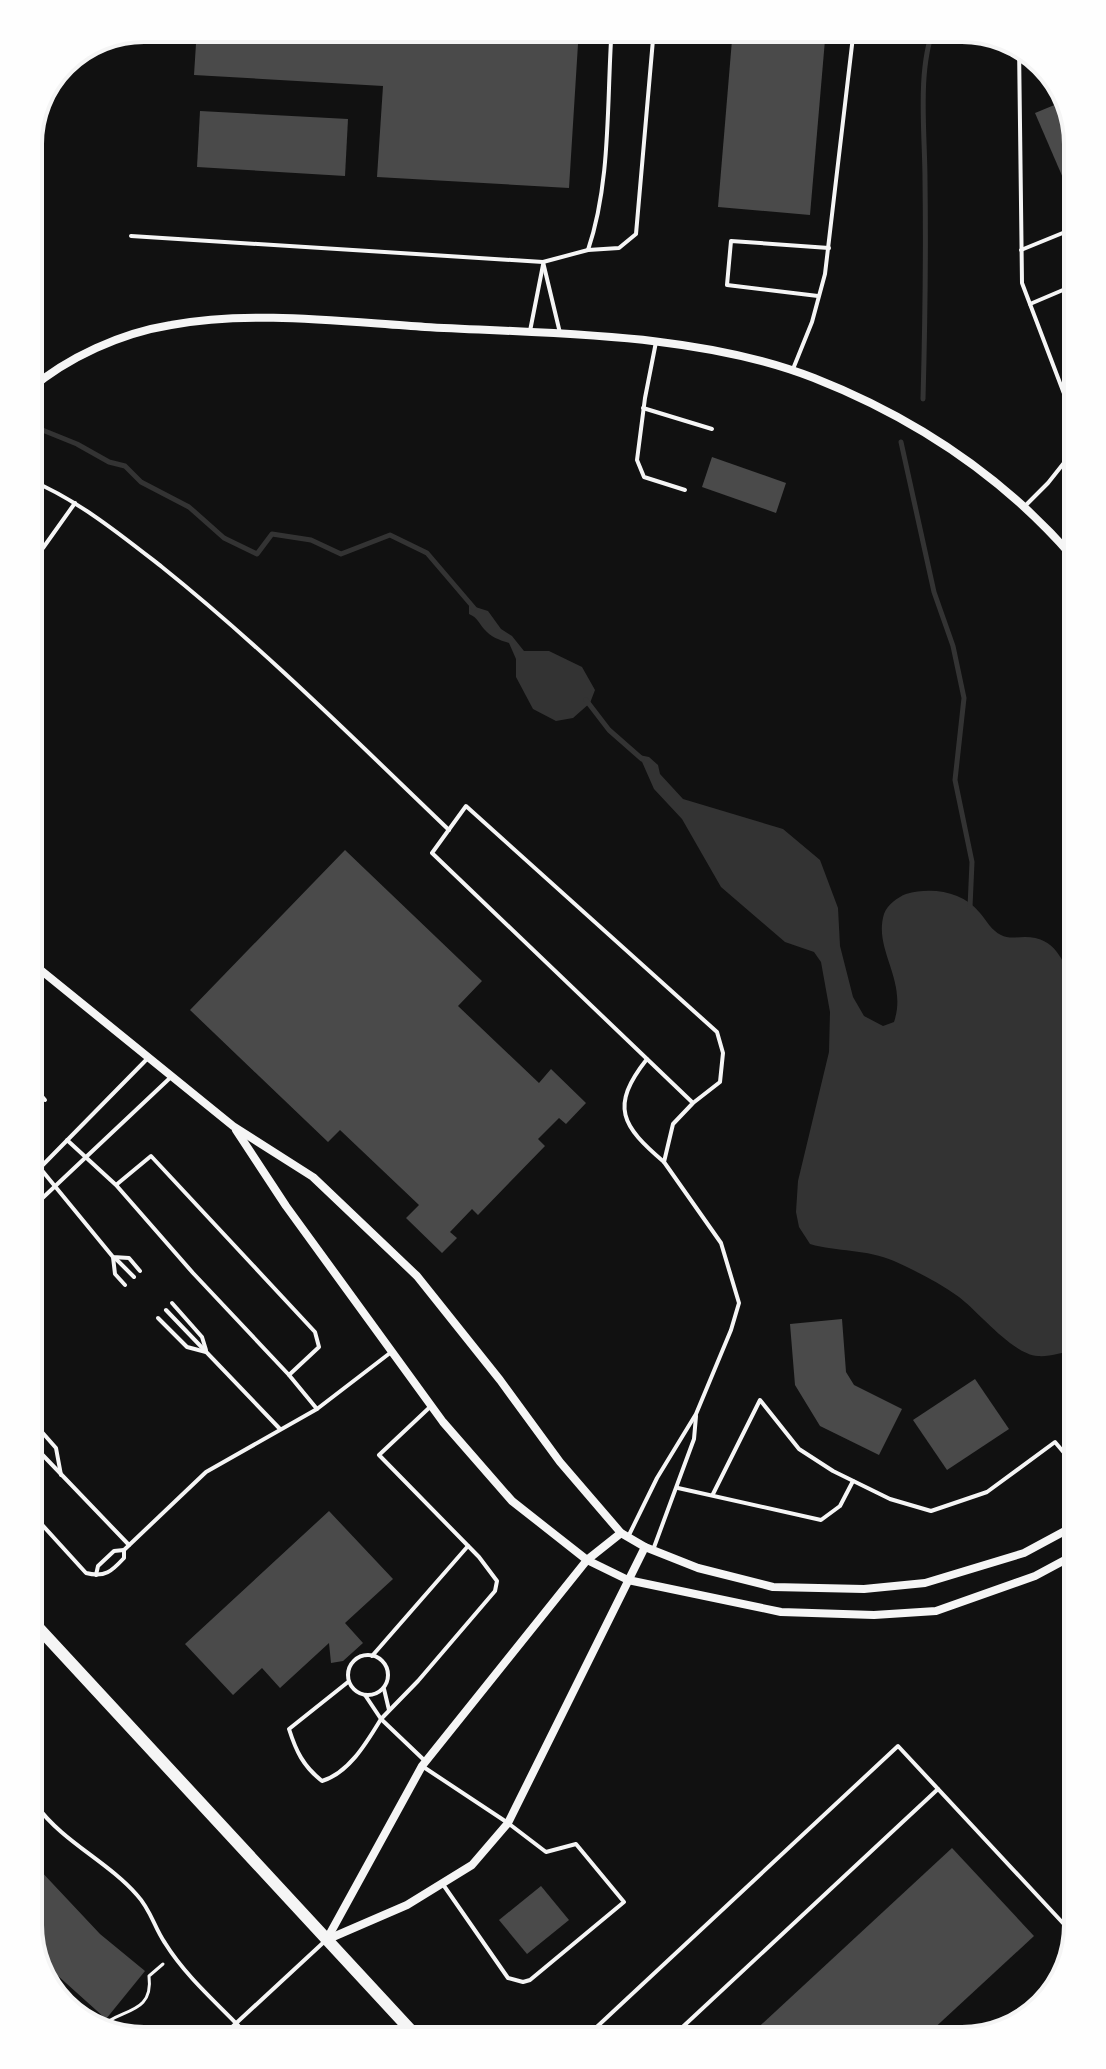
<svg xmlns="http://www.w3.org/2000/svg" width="1106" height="2069" font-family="'Open Sans',sans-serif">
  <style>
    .water { fill: #333 }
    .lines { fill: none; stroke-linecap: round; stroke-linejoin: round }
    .stream { stroke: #333; stroke-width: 5 }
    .building { fill: #4a4a4a }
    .path { stroke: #f5f5f5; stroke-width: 3 }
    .service { stroke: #f5f5f5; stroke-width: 4 }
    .minor { stroke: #f5f5f5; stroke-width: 8 }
    .primary { stroke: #f5f5f5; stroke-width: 12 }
    .rim { fill: none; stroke: #f5f5f5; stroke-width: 4 }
  </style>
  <rect width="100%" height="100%" fill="#111"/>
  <g class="water">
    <path d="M469 605 488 611 501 629 512 636 524 651H549L582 667 595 690 590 703 573 718 556 721 533 709 516 677V659L509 643C499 640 491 637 484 629 478 622 478 618 469 614Z"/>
    <path d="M639 755 649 757 658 765 660 774 683 799 783 829 820 860 838 908 840 946 853 997 864 1016 883 1026 894 1022C908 980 873 950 884 914 887 905 898 897 906 894 932 887 962 891 980 913 986 920 992 931 1001 935 1008 939 1017 937 1025 937 1055 937 1063 960 1073 984L1075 1350C1064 1352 1049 1357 1038 1356 1012 1354 980 1313 959 1297 940 1283 916 1271 894 1261 867 1249 837 1252 810 1244L799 1227 796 1212 798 1181 829 1052 830 1012 821 962 814 952 785 942 721 887 682 819 654 789Z"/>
  </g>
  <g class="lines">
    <g class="stream">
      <path d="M923 399C925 326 926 253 925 180 925 134 917 70 934 28"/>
      <polyline points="30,425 77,444 109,462 125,466 141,482 189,507 224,538 257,554 272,534 311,540 341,554 390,535 427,553 474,608"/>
      <polyline points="901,442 934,592 953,646 964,698 955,780 972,862 970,907"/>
      <polyline points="586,700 609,730 642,759"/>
    </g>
  </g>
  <g class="building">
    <polygon points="197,28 579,28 569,188 377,177 383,86 194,75"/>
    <polygon points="733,28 826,28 810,215 718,207"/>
    <polygon points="1069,99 1069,175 1063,178 1035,113"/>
    <polygon points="200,111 348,119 345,176 197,167"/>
    <polygon points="712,457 786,483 776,513 702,487"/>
    <polygon points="345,850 482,981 458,1006 539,1083 551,1069 586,1103 566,1124 559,1118 538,1139 545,1146 478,1215 472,1209 450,1232 457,1238 442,1253 406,1218 419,1205 340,1130 328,1142 190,1010"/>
    <polygon points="842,1319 846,1372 854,1385 902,1409 879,1455 820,1426 795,1385 790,1324"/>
    <polygon points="975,1379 1009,1429 947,1470 913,1420"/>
    <polygon points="329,1511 393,1579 345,1623 363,1643 343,1661 331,1663 329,1643 280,1688 262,1668 233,1695 185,1644"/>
    <polygon points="952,1848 1034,1936 929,2033 750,2035"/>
    <polygon points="37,1867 100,1934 145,1971 106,2019 37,1957"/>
    <polygon points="541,1886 569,1920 527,1954 499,1920"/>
  </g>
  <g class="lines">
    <g class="path">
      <path d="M100 2028C118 2008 154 2016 149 1976L163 1964"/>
      <polyline points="262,2032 293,2039"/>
    </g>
    <g class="service">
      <polyline points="933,28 989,35"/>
      <polyline points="1019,45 1022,283 1071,412"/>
      <polyline points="131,236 543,262 588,250 619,248 636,234 654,28"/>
      <path d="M588 250C610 185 607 110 611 41L609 28"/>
      <polyline points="1021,250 1070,230"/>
      <polyline points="543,262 560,333"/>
      <polyline points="818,296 727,285 731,241 829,248"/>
      <polyline points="1030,304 1070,287"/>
      <polyline points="530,331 543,265"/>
      <polyline points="656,342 645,398 637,460 644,477 685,490"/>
      <polyline points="793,369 812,322 825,274 854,28"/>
      <polyline points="643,408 712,429"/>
      <path d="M30 480C78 500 121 535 162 567 263 648 355 740 449 830"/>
      <polyline points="1025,506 1048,483 1071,454"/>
      <polyline points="30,560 43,548 75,503"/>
      <path d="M647 1059C609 1107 622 1126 664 1162"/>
      <polyline points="33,1086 45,1100"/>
      <polyline points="67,1140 116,1185 193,1273 289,1375 319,1347 315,1332 151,1156 116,1185"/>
      <polyline points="40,1168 113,1257 129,1258 140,1271"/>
      <polyline points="33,1175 148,1058"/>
      <polyline points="33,1207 171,1077"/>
      <polyline points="33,1222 38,1226 37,1249 34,1252"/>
      <polyline points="113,1257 115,1274 125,1285"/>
      <polyline points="115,1258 134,1277"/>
      <polyline points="172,1303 202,1337 206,1350"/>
      <polyline points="166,1310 280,1429"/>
      <polyline points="158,1318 187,1347 206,1352"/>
      <polyline points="289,1375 317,1409"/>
      <polyline points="41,1431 56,1448 61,1475"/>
      <polyline points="35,1447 129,1545"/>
      <polyline points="678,1488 821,1520 840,1506 853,1481"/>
      <polyline points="713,1494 760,1400 799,1449 833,1471 890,1499 931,1511 987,1492 1055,1442 1076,1467"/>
      <path d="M35 1517 86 1573C105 1578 112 1571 124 1558V1550L206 1472 317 1409 390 1353"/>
      <polyline points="628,1537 657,1478 696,1414 731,1330 739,1303 721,1243 664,1162 673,1124 693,1103 432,853 466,806 717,1032 723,1053 720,1082 693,1103"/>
      <polyline points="653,1550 694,1439 696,1416"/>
      <polyline points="96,1575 98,1566 114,1551 124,1550"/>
      <circle cx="368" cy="1675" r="20"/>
      <polyline points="372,1656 468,1546"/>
      <path d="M348 1682 289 1729C296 1751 303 1766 322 1781 349 1773 367 1742 381 1719L365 1695"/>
      <polyline points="384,1689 389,1710"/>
      <polyline points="424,1760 381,1719 418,1681 495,1591 497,1581 479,1557 379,1455 430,1407"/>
      <polyline points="422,1766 508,1823 546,1852 576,1844 624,1902 530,1980 523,1982 508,1978 442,1883"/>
      <path d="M36 1805C63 1842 107 1861 137 1895 151 1910 154 1927 165 1943 188 1980 223 2008 252 2040"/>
      <polyline points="674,2035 938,1789"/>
      <polyline points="587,2036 898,1746 1075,1936"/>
      <polyline points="539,2037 556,2028 587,2036"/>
      <polyline points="218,2040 325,1941"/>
    </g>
    <g class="minor">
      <path d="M29 390C68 357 121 333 171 325 252 310 344 322 425 327 550 334 697 332 814 378 913 417 1001 475 1071 555"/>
      <polyline points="32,963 233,1126 313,1177 417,1276 500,1380 560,1462 621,1533 645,1547 698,1568 773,1587 864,1589 925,1583 1024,1553 1076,1525"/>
      <polyline points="236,1130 286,1206 443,1422 512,1501 587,1560 628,1580 781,1612 874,1615 936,1611 1035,1576 1076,1554"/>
      <polyline points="327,1939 422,1766 587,1560 621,1533"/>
      <polyline points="326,1940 407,1905 472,1865 508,1823 645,1547"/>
    </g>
    <polyline class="primary" points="35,1624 418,2038"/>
  </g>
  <path d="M0 0H1106V2069H0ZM144 42H962A102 102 0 0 1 1064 144V1925A102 102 0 0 1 962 2027H144A102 102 0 0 1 42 1925V144A102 102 0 0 1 144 42Z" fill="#fefefe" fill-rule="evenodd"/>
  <path class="rim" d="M144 42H962A102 102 0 0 1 1064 144V1925A102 102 0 0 1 962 2027H144A102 102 0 0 1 42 1925V144A102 102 0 0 1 144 42Z"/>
</svg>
